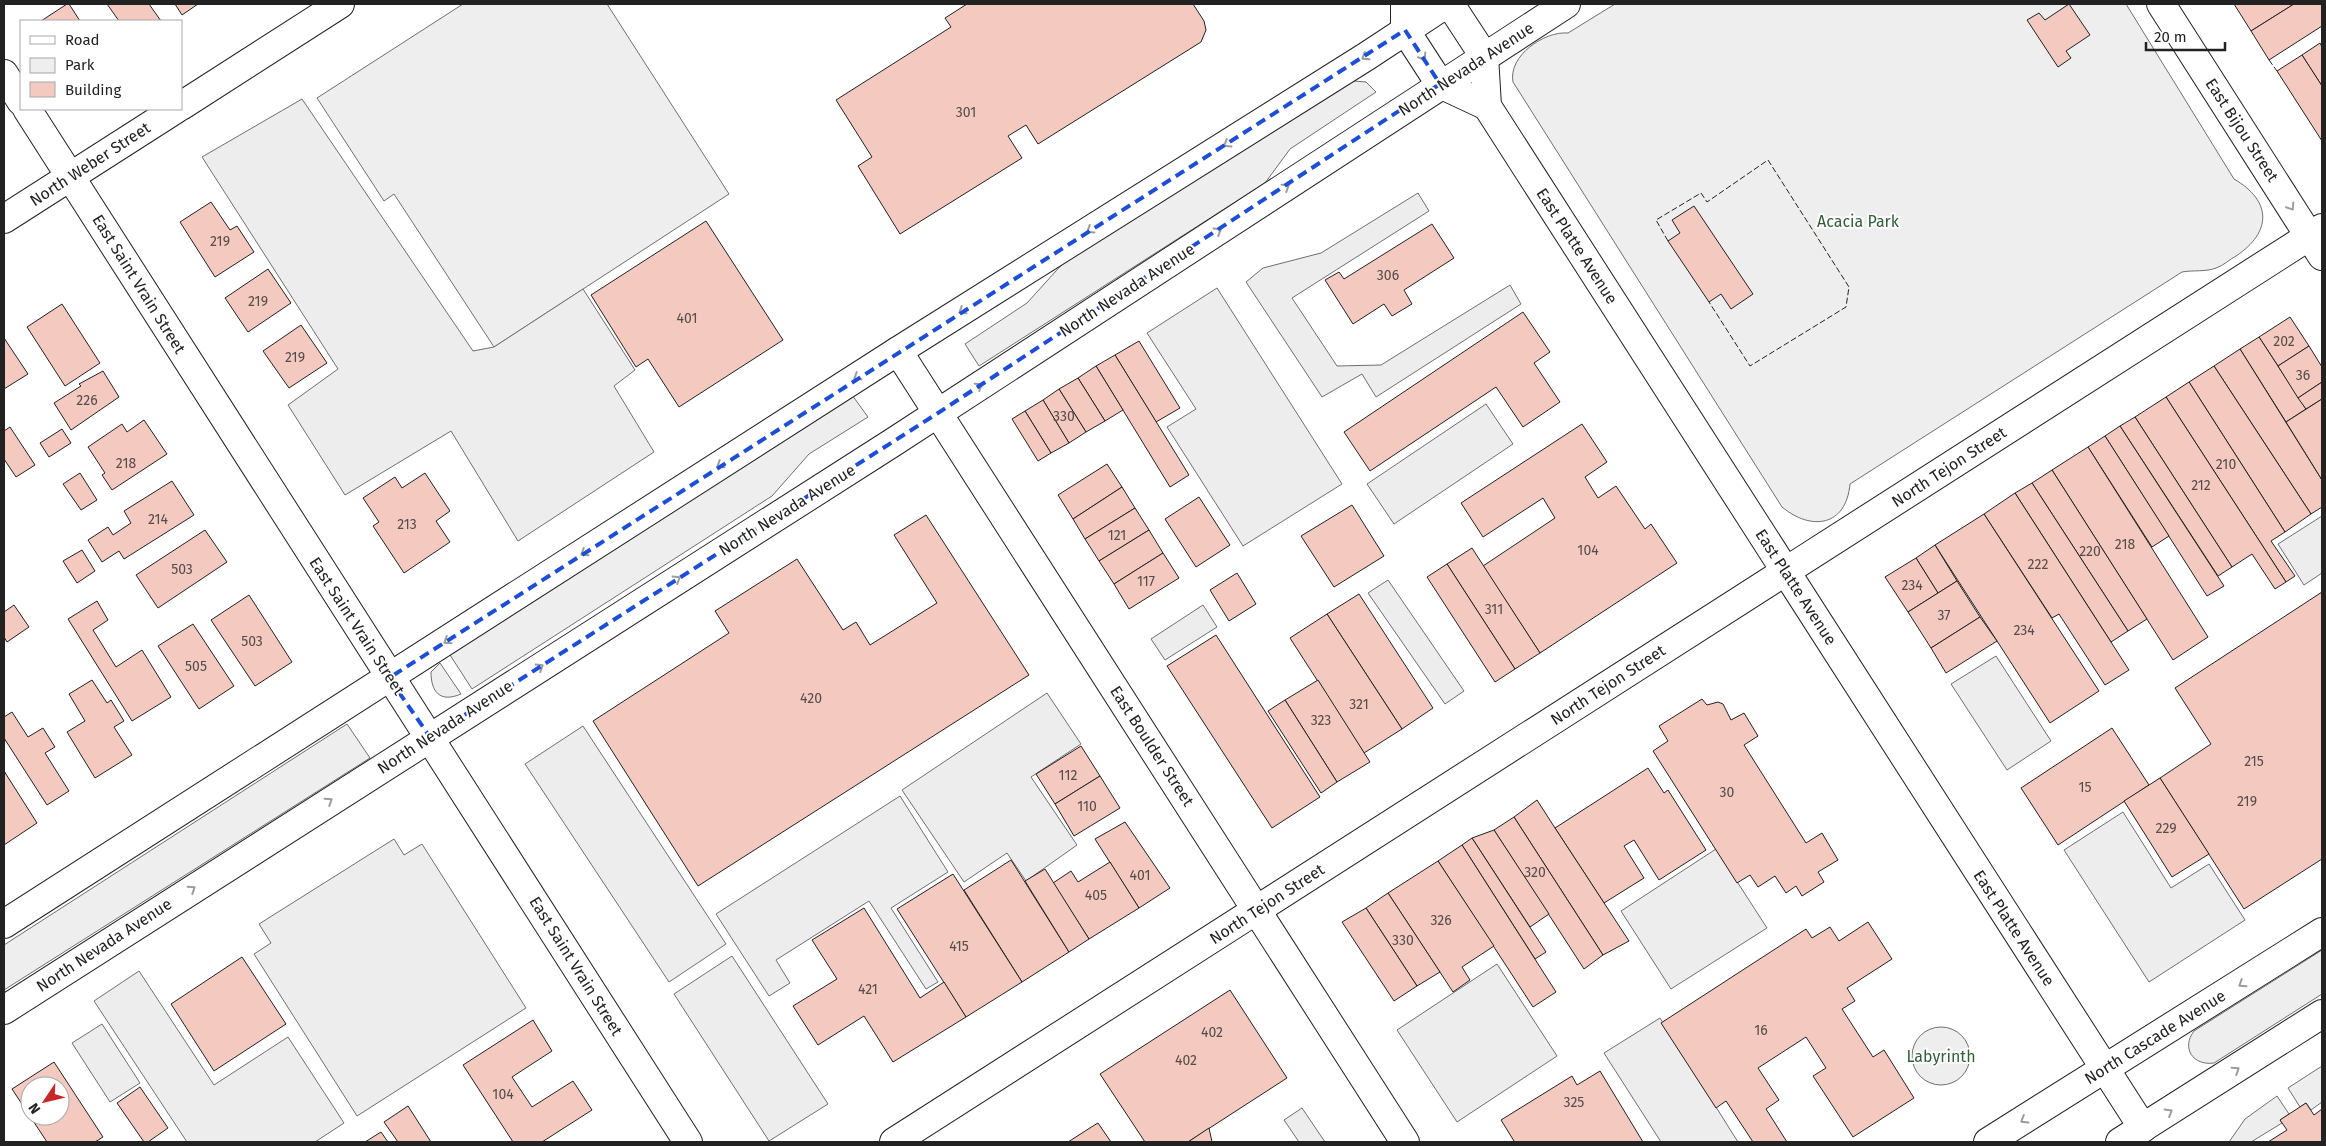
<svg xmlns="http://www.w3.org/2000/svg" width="2326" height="1146" font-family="'Fira Sans',sans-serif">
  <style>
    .green { fill: #eee; stroke: #6f6f6f }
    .parking { fill: #ededed; stroke: #6f6f6f }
    .building { fill: #f3c9c0; stroke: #222; fill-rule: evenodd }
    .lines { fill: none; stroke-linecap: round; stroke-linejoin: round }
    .minor-casing { stroke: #222; stroke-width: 30 }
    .major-casing { stroke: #222; stroke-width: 30 }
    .minor { stroke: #fff; stroke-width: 28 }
    .major { stroke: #fff; stroke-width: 28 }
    .fence { stroke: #222; stroke-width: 1; stroke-dasharray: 6 2.5; stroke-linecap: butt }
    .oneway { stroke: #9c9c9c }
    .marked { fill: none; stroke: #1d4ed8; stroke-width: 4; stroke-dasharray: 10 6; stroke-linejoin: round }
    .labels { text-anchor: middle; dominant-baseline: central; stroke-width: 4; stroke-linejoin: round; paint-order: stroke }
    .number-label { font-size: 14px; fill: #564c4a }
    .street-label { font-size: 16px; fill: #222; stroke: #fff }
    .park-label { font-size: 16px; fill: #2f5e38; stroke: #fff }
  </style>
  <rect width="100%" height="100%" fill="#fff"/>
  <g class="green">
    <polygon points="463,4 607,4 729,194 494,347 394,194 384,201 317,98"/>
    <path d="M1615 4H2126L2234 179C2272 201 2272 232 2236 256 2230 259 2223 266 2216 268 2207 272 2192 270 2182 272L1850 484C1846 527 1811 531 1782 507L1513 82C1508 56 1544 31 1568 33Z"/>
    <polygon points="1354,81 1366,82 1376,92 1290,149 1265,183 979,366 965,344 1027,303 1065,261"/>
    <polygon points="852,395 868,417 809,454 772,496 472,689 450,655"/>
    <path d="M440 663 461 694C440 703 431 692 431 672Z"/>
    <polygon points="347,724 370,758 4,990 4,945"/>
    <path d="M2322 950V994L2214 1063C2193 1066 2181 1048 2194 1031Z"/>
    <circle cx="1941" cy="1056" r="29"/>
    <polygon points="2322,1066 2322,1102 2311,1110 2306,1103 2300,1107 2288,1088"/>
    <polygon points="2277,1096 2289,1114 2280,1120 2282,1123 2251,1142 2229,1142 2245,1119"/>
  </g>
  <g class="parking">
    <polygon points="302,99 473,351 494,347 583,289 635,370 614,386 654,452 518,541 451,431 345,495 288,405 338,369 202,157"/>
    <polygon points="1418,193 1429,211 1292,298 1337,366 1381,365 1510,285 1521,304 1376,397 1362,374 1322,397 1246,282 1263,268 1321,253"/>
    <polygon points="1217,288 1342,484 1243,546 1167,427 1196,409 1147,333"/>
    <polygon points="1486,404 1513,444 1394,524 1367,484"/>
    <polygon points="2322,516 2322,573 2304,585 2278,544"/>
    <polygon points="1388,580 1464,691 1445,704 1368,593"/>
    <polygon points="1203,605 1217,627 1165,660 1151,639"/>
    <polygon points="1996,656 2051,741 2007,770 1951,684"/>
    <polygon points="1047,693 1081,744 1031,777 1077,845 1026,881 1007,853 964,882 902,790"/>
    <polygon points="583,726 726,944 669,982 525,764"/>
    <polygon points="900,796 948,872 891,908 938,982 926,989 869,901 776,960 790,983 769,996 716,914"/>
    <polygon points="2123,812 2171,888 2209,864 2245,920 2149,982 2064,850"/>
    <polygon points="394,839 404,855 422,844 526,1008 357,1116 254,954 271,943 259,924"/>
    <polygon points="1716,849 1767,928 1671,989 1621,911"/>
    <polygon points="732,956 828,1104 769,1141 674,994"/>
    <polygon points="1497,964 1557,1056 1457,1122 1397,1030"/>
    <polygon points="139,971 214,1085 288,1037 344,1123 315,1142 187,1142 94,1001"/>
    <polygon points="1660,1018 1738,1142 1661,1142 1604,1053"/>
    <polygon points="102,1024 140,1083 110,1102 72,1043"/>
    <polygon points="1302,1108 1325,1142 1299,1142 1284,1120"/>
  </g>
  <g class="building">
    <polygon points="67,4 69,4 80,21 41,21"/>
    <polygon points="107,4 149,4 161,21 119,21"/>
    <polygon points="175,4 198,4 182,15"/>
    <polygon points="967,4 1193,4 1204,21 1206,30 1201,42 1038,144 1026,125 1008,136 1022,158 900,234 858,166 872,157 836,100 951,27 945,18"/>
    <polygon points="2069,4 2090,35 2066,51 2071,58 2058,67 2027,20 2039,13 2045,20"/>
    <polygon points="2234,4 2294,4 2251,31"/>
    <polygon points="2294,4 2322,4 2322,26 2269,60 2251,31"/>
    <polygon points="2320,43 2322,47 2322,86 2302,55"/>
    <polygon points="2302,55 2322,86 2322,141 2277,71"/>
    <polygon points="211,202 230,230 237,226 254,252 215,277 180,222"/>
    <polygon points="1694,206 1753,294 1731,309 1721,294 1709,302 1668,241 1680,233 1672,220"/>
    <polygon points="706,221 783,340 679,407 648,359 636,367 591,295"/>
    <polygon points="1432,224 1454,258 1404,290 1412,304 1392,316 1384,304 1353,324 1325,280 1339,272 1344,279"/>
    <polygon points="268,269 291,303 248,332 225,298"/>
    <polygon points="62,304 100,363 65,386 27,327"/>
    <polygon points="1523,312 1550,352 1534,363 1560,402 1523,427 1496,387 1370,471 1344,432"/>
    <polygon points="2290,317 2309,346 2278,366 2259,337"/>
    <polygon points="301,325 327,363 289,388 263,351"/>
    <polygon points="2259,337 2306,409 2286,422 2240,349"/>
    <polygon points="4,338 28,374 4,389"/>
    <polygon points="1139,341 1180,408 1156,422 1115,355"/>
    <polygon points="2309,346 2322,367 2322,382 2298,398 2278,366"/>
    <polygon points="2240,349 2322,480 2322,507 2311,514 2214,366"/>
    <polygon points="1115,355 1189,475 1170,487 1096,366"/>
    <polygon points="1096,366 1123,410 1105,421 1078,378"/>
    <polygon points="2214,366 2311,514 2285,532 2189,382"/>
    <polygon points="103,371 119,397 71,430 54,403 81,386 79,384"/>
    <polygon points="1078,378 1105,421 1086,432 1059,389"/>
    <polygon points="2189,382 2285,532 2271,541 2295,576 2286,582 2166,397"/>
    <polygon points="2322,382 2322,399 2306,409 2298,398"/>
    <polygon points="1059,389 1086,432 1069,443 1043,400"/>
    <polygon points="2166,397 2286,582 2275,589 2252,554 2232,567 2135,417"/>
    <polygon points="2322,399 2322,480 2286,422"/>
    <polygon points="1043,400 1069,443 1051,453 1025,411"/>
    <polygon points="1025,411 1051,453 1038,461 1012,419"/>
    <polygon points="2135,417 2232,567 2218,576 2120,426"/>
    <polygon points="144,420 167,454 112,490 102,475 105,473 88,447 122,424 127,432"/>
    <polygon points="1582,424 1607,462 1585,477 1598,498 1616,486 1645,529 1651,524 1677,563 1540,653 1483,566 1555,518 1543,498 1483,537 1461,503"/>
    <polygon points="2120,426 2224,586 2207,596 2105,436"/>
    <polygon points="10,427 35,465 16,477 4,459 4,431"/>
    <polygon points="62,429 71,443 49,457 40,443"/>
    <polygon points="2105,436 2169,536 2152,547 2088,447"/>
    <polygon points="2088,447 2208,637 2173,660 2052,470"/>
    <polygon points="1107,464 1122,487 1073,519 1058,495"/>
    <polygon points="2052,470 2147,619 2128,631 2032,483"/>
    <polygon points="80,473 97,500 81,510 63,484"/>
    <polygon points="425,473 450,511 436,521 450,542 404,573 373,526 379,522 363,498 395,477 402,488"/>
    <polygon points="172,481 194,515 124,559 119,551 102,562 88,540 108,527 113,535 131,523 124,511"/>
    <polygon points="2032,483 2128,631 2111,642 2015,493"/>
    <polygon points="1122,487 1135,508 1085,539 1073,519"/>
    <polygon points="2015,493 2129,670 2105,685 2059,614 2052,618 1984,514"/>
    <polygon points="1199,497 1230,545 1196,567 1165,519"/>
    <polygon points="1352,505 1384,556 1334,587 1301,536"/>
    <polygon points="1135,508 1149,530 1099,561 1085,539"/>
    <polygon points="1984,514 2099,691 2050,723 1935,545"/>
    <polygon points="926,515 1029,675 698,886 593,721 729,633 715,611 797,559 843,630 856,622 870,645 937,603 894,535"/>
    <polygon points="205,530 227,562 158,608 136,575"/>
    <polygon points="1149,530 1163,553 1114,584 1099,561"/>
    <polygon points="1935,545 1957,581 1938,593 1916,558"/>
    <polygon points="1472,548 1540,653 1515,669 1447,564"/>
    <polygon points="82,550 95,571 77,583 63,561"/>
    <polygon points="1163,553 1179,578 1129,609 1114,584"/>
    <polygon points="1916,558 1938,593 1908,612 1885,577"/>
    <polygon points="1447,564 1515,669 1495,682 1427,577"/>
    <polygon points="1237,573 1256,604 1229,621 1210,590"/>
    <polygon points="1957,581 1980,617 1931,648 1908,612"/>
    <polygon points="2322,592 2322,859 2244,909 2160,778 2211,744 2175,688"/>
    <polygon points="1359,594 1433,708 1402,729 1327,614"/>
    <polygon points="249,595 292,662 255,686 211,620"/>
    <polygon points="97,601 108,620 93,630 116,667 142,650 171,697 132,721 68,619"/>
    <polygon points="14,605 29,627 7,642 4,637 4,612"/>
    <polygon points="1327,614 1402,729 1364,753 1290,638"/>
    <polygon points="1980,617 1997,641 1946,673 1931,648"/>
    <polygon points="193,624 234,686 199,709 158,646"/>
    <polygon points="1216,635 1320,797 1272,828 1167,666"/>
    <polygon points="92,680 107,703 111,700 124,721 114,727 132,755 95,778 67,732 85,721 69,694"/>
    <polygon points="1318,680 1370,762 1337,782 1285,700"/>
    <polygon points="1702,699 1707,705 1718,702 1723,704 1731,720 1744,713 1758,736 1744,745 1806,843 1822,833 1838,860 1818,872 1824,882 1802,896 1796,886 1786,893 1775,876 1758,887 1750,875 1737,883 1653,751 1668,741 1659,726"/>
    <polygon points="1285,700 1337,782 1321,793 1268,711"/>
    <polygon points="12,712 28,737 43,728 55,747 45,753 69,791 47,805 4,738 4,717"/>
    <polygon points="2112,728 2149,785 2058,845 2021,788"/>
    <polygon points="1081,746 1100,776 1055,804 1036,774"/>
    <polygon points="1648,768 1664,793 1668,790 1706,850 1659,880 1634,840 1624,846 1644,878 1604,903 1555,828"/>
    <polygon points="4,771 37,823 4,845"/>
    <polygon points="1100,776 1120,808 1074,836 1055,804"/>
    <polygon points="2160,778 2209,854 2172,877 2124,801"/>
    <polygon points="1537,800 1555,828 1629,941 1603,955 1514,817"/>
    <polygon points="1514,817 1603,955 1584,969 1494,830"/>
    <polygon points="1125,822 1170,888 1139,908 1095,839"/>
    <polygon points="1494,830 1549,914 1530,927 1472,838"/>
    <polygon points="1472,838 1546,952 1535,959 1462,845"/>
    <polygon points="1462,845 1556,992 1533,1007 1438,861"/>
    <polygon points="1011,860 1069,952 1022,982 964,890"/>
    <polygon points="1438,861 1494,946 1462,967 1470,980 1453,992 1388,893"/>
    <polygon points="1110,862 1139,908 1089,939 1053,883 1071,871 1078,882"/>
    <polygon points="1045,869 1089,939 1069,952 1025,881"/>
    <polygon points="953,874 1022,982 966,1017 897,909"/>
    <polygon points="1388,893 1440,972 1417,986 1366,908"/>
    <polygon points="864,908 920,998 944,982 966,1017 893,1062 864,1016 818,1045 793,1006 837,979 812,940"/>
    <polygon points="1366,908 1417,986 1394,1001 1342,922"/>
    <polygon points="1868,922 1892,959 1847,988 1855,1001 1842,1009 1873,1057 1884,1050 1914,1098 1853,1137 1813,1076 1826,1068 1806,1037 1758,1068 1779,1100 1766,1109 1787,1142 1753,1142 1726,1101 1716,1108 1661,1023 1806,929 1812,938 1830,927 1839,941"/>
    <polygon points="242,957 286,1024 214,1071 171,1004"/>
    <polygon points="1230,990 1287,1078 1188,1142 1145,1142 1100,1074"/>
    <polygon points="533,1020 552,1051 512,1077 532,1107 573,1081 592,1110 542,1142 513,1142 463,1065"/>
    <path d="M54 1062 103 1137 95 1142H47L12 1089ZM30 1086H60V1116H30Z"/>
    <polygon points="1600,1071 1643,1142 1511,1142 1514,1141 1501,1120 1572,1076 1577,1085"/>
    <polygon points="140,1087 168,1128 148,1142 144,1142 117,1103"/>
    <polygon points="2306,1103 2314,1115 2322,1109 2322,1142 2268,1142 2287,1130 2280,1120"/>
    <polygon points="408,1106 431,1142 398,1142 384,1122"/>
    <polygon points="1098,1123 1111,1142 1068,1142 1093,1126"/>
    <polygon points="1209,1128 1212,1142 1188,1142"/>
    <polygon points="381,1132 388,1142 365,1142"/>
  </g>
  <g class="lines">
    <defs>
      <g id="minor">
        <polyline points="4,74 21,101"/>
        <polyline points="181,106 340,4"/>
        <polyline points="27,109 688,1142"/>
        <polyline points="4,219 176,109"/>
        <polyline points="898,351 1405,1142"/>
        <polyline points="894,1142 2322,228"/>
      </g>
      <g id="major">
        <polyline points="1405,4 1405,30 1440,84 1487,106"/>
        <polyline points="1450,4 1484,56 1487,106 2143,1128"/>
        <polyline points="2161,4 2322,256"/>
        <polyline points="4,924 898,351 1367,56 1446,4"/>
        <polyline points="4,1010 892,443 1566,4"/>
        <polyline points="1988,1142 2322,932"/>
        <polyline points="2120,1142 2322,1014"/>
      </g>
    </defs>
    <use href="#minor" class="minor-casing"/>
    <use href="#major" class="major-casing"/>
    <use href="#minor" class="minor"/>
    <use href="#major" class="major"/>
    <g class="fence">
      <polyline points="2269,60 2277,71"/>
      <polyline points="1668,241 1656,220 1701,193 1707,202 1768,160 1849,287 1846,307 1750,366 1709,302"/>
    </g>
  </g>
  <defs><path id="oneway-chevron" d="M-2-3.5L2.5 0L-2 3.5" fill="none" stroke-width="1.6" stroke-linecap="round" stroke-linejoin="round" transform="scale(1.25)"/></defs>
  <g class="oneway">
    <use href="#oneway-chevron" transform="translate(1365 57) rotate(147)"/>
    <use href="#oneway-chevron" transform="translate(1423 57) rotate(57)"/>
    <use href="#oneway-chevron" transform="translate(1227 144) rotate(148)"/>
    <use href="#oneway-chevron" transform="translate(1286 187) rotate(-33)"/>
    <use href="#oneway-chevron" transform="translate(2291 207) rotate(57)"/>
    <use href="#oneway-chevron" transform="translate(1090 230) rotate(148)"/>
    <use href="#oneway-chevron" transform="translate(1218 231) rotate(-32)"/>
    <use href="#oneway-chevron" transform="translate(962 311) rotate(147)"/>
    <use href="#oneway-chevron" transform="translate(857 377) rotate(147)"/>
    <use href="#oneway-chevron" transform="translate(979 386) rotate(-33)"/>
    <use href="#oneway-chevron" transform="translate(720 465) rotate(147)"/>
    <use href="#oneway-chevron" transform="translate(584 553) rotate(147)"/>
    <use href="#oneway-chevron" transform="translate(677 579) rotate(-32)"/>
    <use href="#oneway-chevron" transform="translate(447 641) rotate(147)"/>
    <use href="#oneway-chevron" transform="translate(540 667) rotate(-32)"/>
    <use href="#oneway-chevron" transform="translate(329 801) rotate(-33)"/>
    <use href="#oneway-chevron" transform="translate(192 889) rotate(-33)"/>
    <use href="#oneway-chevron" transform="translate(2242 984) rotate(147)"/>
    <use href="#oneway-chevron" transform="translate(2236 1070) rotate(-33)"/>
    <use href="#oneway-chevron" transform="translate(2169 1112) rotate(-31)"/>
    <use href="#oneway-chevron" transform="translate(2024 1120) rotate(148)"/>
  </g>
  <path class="marked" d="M1405 30 1440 84 938 413 430 737 389 678Z"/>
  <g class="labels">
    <g class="number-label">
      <text x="966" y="112">301</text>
      <text x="220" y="241">219</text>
      <text x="1388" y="275">306</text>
      <text x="258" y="301">219</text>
      <text x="687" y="318">401</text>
      <text x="2284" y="341">202</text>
      <text x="295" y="357">219</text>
      <text x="2303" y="375">36</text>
      <text x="87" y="400">226</text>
      <text x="1064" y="416">330</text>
      <text x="126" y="463">218</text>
      <text x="2226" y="464">210</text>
      <text x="2201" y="485">212</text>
      <text x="158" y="519">214</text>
      <text x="407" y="524">213</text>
      <text x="1117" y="535">121</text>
      <text x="2125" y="544">218</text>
      <text x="1588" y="550">104</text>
      <text x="2090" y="551">220</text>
      <text x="2038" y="564">222</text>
      <text x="182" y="569">503</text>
      <text x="1146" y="581">117</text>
      <text x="1912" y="585">234</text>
      <text x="1494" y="609">311</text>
      <text x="1944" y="615">37</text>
      <text x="2024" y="630">234</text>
      <text x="252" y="641">503</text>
      <text x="196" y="666">505</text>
      <text x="811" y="698">420</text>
      <text x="1359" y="704">321</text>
      <text x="1321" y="720">323</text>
      <text x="2254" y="761">215</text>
      <text x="1068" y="775">112</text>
      <text x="2085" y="787">15</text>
      <text x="1727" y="792">30</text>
      <text x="2247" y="801">219</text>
      <text x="1087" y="806">110</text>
      <text x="2166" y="828">229</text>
      <text x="1535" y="872">320</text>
      <text x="1140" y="875">401</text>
      <text x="1096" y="895">405</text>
      <text x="1441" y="920">326</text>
      <text x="1403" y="940">330</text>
      <text x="959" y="946">415</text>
      <text x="868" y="989">421</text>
      <text x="1761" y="1030">16</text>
      <text x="1212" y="1032">402</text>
      <text x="1186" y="1060">402</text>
      <text x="503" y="1094">104</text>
      <text x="1574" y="1102">325</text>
    </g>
    <g class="street-label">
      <text transform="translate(1466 69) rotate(-33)">North Nevada Avenue</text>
      <text transform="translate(2242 130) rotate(57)">East Bijou Street</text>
      <text transform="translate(90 164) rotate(-33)">North Weber Street</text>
      <text transform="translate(1577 246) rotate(57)">East Platte Avenue</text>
      <text transform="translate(139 284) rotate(58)">East Saint Vrain Street</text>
      <text transform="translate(1127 290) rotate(-33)">North Nevada Avenue</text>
      <text transform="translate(1949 467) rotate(-33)">North Tejon Street</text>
      <text transform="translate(787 510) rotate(-32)">North Nevada Avenue</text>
      <text transform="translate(1796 587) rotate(57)">East Platte Avenue</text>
      <text transform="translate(357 626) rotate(57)">East Saint Vrain Street</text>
      <text transform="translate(1608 685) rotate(-33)">North Tejon Street</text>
      <text transform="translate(445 727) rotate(-33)">North Nevada Avenue</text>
      <text transform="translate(1152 746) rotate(57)">East Boulder Street</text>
      <text transform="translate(1267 904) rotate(-33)">North Tejon Street</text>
      <text transform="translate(2014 928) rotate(57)">East Platte Avenue</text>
      <text transform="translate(104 945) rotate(-33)">North Nevada Avenue</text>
      <text transform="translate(576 966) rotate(58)">East Saint Vrain Street</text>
      <text transform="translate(2155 1037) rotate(-32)">North Cascade Avenue</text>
    </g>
    <g class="park-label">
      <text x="1858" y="221">Acacia Park</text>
      <text x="1941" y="1056">Labyrinth</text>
    </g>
  </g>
  <rect width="2326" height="1146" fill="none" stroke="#222222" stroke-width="10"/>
  <rect x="20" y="20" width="162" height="90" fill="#ffffff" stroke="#a7a7a7"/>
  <rect x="30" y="36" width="25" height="8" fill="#ffffff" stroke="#a7a7a7"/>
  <text x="65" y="45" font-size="15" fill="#222222">Road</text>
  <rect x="30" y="58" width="25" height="15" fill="#eeeeee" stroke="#a7a7a7"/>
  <text x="65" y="70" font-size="15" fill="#222222">Park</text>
  <rect x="30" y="82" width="25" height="15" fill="#f3c9c0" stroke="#a7a7a7"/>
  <text x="65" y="95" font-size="15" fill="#222222">Building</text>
  <g transform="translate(45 1101) rotate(235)"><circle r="24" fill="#ffffff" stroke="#a7a7a7"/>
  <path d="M0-4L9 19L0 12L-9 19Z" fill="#c62828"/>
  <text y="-8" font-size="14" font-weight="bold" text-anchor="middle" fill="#222222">N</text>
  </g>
  <path d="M2146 42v8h79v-8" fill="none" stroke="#222222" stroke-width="2.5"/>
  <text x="2154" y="42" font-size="15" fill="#222222" stroke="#ffffff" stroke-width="4" paint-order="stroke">20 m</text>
</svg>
